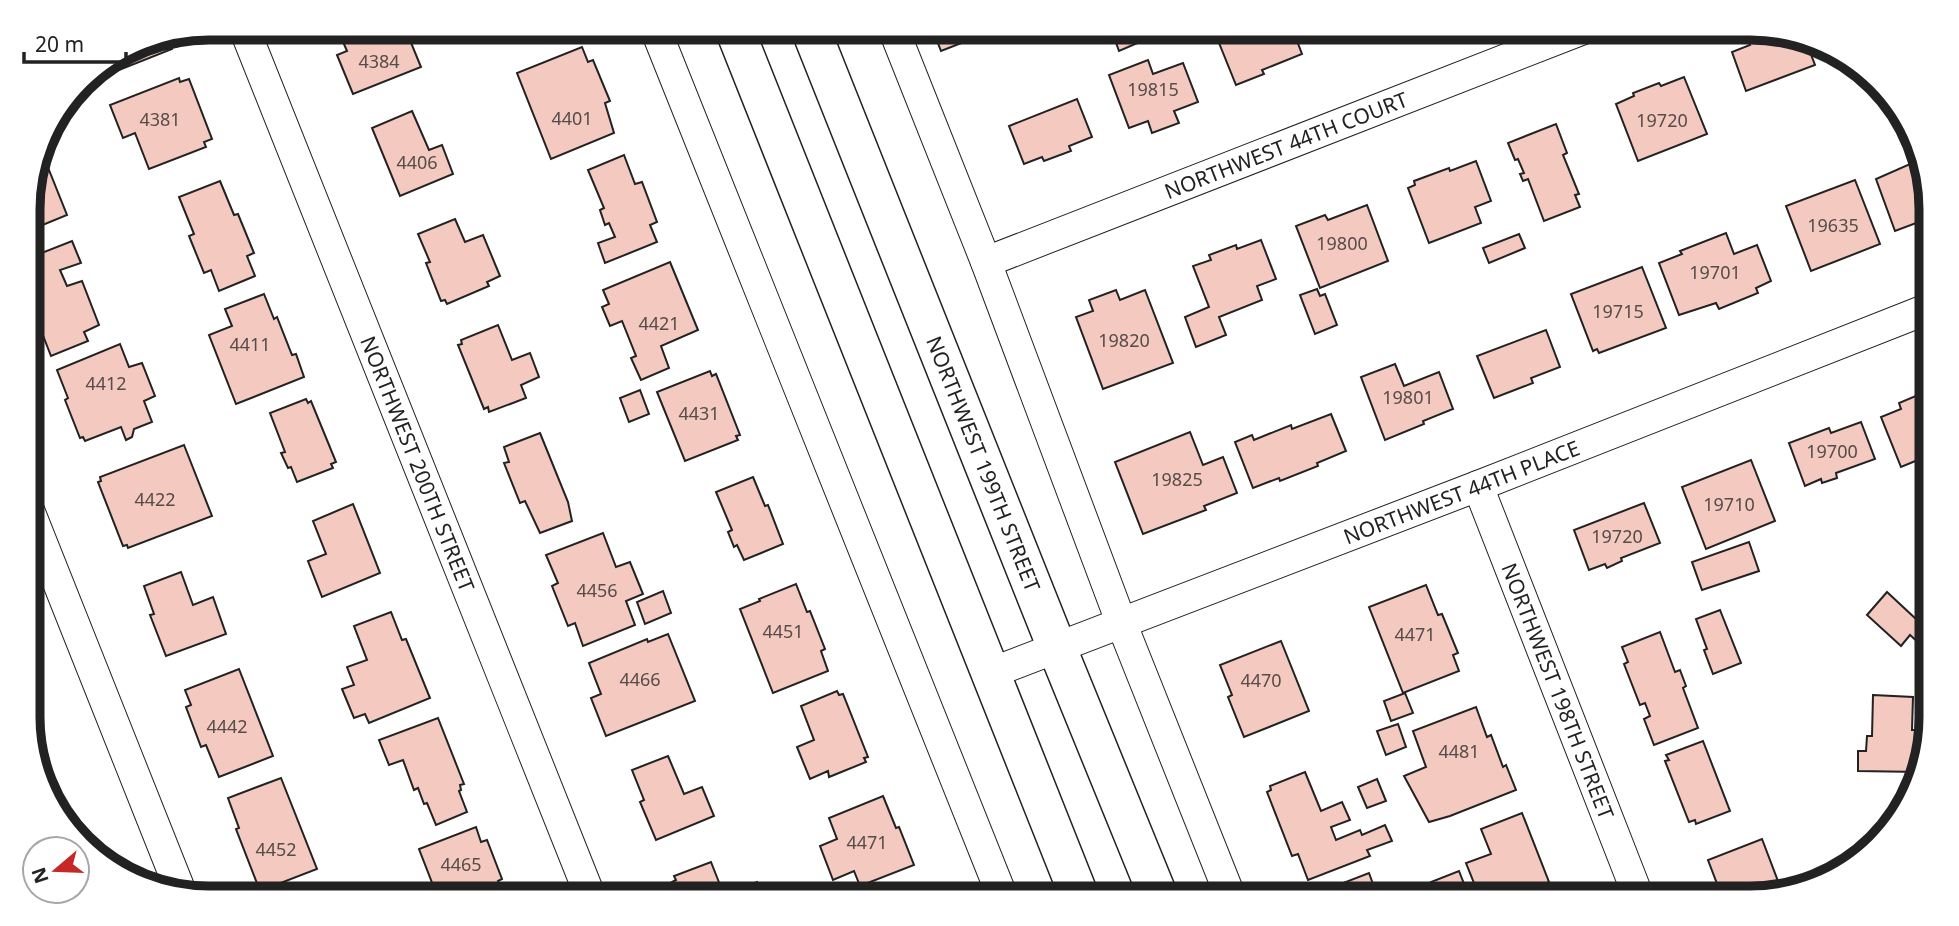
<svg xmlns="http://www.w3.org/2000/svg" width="1959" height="926" font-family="'Noto Sans',sans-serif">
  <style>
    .building { fill: #f3c9c0; stroke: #222; stroke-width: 2 }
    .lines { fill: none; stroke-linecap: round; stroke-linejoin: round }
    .street-casing { stroke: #222; stroke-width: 32 }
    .primary-casing { stroke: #222; stroke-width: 41 }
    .street { stroke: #fff; stroke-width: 30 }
    .primary { stroke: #fff; stroke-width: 38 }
    .labels { text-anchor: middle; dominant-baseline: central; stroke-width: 5; stroke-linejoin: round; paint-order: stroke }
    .number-label { font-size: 18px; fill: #564c4a }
    .street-label { font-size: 21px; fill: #222; stroke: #fff }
    .rim { fill: none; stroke: #222; stroke-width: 9 }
  </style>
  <rect width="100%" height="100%" fill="#fff"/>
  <g class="building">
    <polygon points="337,28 405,28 421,67 353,94 337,55 347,51"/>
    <polygon points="932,28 1000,28 941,51"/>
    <polygon points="1113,28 1134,28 1140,42 1119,51 1111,29"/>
    <polygon points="1213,28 1292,28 1302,54 1262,70 1264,74 1236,85"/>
    <polygon points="1339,28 1381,28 1352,39 1351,36 1343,39"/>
    <polygon points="1770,32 1805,39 1815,65 1746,91 1732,52 1750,45 1748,40"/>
    <polygon points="167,36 172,49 109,74 105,64 140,42"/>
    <polygon points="582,47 588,62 593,60 610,101 605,103 614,133 551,159 517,73"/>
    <polygon points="1148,60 1153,74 1183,63 1198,102 1174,111 1179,123 1152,133 1148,121 1129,128 1109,75"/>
    <polygon points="1684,77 1707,134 1638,161 1616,104 1634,96 1633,93 1659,83 1661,86"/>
    <polygon points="179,78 180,82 189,79 212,139 204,142 206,147 149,169 135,133 123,138 110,105"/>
    <polygon points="1077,99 1092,137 1069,146 1071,151 1044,161 1042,157 1024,164 1009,126"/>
    <polygon points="412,111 429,150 442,145 453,174 400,196 372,128"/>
    <polygon points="1556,124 1567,153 1563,155 1579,194 1575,195 1580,207 1544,221 1528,179 1523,181 1520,174 1524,173 1518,159 1515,160 1508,143"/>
    <polygon points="41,150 67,215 28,231 28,197"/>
    <polygon points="624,155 635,184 642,182 657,222 650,225 657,242 605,263 598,243 615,237 609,223 605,225 600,210 604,208 588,170"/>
    <polygon points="1919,160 1929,186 1930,225 1918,229 1916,223 1895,231 1876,179"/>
    <polygon points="1476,161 1491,201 1475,207 1481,223 1429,243 1408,188 1415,185 1414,181 1449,168 1450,171"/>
    <polygon points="1855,180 1880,244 1811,271 1786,206"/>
    <polygon points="220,181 234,215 238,214 254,253 247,256 255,276 219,291 211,270 204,273 189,236 194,234 179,197"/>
    <polygon points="1367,205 1388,261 1320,288 1296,226 1325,215 1328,220"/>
    <polygon points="455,219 465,242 483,235 500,276 487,282 489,286 447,304 445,300 441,301 426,263 430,262 418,234"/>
    <polygon points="1726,233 1734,254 1757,245 1771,281 1756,288 1758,293 1719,309 1716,303 1679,315 1659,263 1682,254 1680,251"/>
    <polygon points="1519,234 1525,248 1489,263 1483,248"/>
    <polygon points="1261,240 1276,279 1257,286 1262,300 1219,317 1226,335 1196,347 1185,317 1209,307 1193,266 1211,260 1209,255 1236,245 1237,249"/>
    <polygon points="72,241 81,263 60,270 67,286 82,281 99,325 84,332 88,341 51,356 42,333 39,334 29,307 29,258"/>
    <polygon points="670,262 698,330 661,346 669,368 641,380 631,358 636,356 622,321 610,326 602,307 609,304 603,290"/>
    <polygon points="1642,267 1666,328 1599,353 1597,349 1593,351 1571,294"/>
    <polygon points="1317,289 1320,296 1325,294 1337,325 1315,334 1300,295"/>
    <polygon points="1116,290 1120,300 1145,290 1173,363 1103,389 1076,317 1093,311 1089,300"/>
    <polygon points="264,294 274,319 277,317 292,355 296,354 304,377 236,404 209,335 232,326 225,309"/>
    <polygon points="498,325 512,360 530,353 539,377 521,385 526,398 489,412 488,407 484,409 458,345 462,344 461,340"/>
    <polygon points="1546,330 1560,367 1531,378 1533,383 1494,398 1477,356"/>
    <polygon points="120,344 129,367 142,363 155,396 144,401 152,422 134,429 132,437 126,440 121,427 85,441 83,437 80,438 65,400 68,398 57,370"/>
    <polygon points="1395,364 1404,386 1439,372 1453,409 1423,421 1424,424 1385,440 1361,377"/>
    <polygon points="710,371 712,376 716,374 740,435 736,436 738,440 685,461 657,392"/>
    <polygon points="640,390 649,414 629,422 620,398"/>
    <polygon points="1930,390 1930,455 1901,467 1881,417 1901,409 1899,403"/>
    <polygon points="306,399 308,403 311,401 336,462 331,464 333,468 297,482 291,467 288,468 281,453 285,452 270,413"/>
    <polygon points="1331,414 1346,451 1317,463 1318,466 1280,481 1279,478 1253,488 1235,442 1252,435 1254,440 1291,425 1292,429"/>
    <polygon points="1861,422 1875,459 1836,473 1837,478 1822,483 1821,479 1805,486 1789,443 1829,428 1831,433"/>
    <polygon points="1190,432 1203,465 1223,457 1237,493 1204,506 1206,510 1143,534 1115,462"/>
    <polygon points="540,433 568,502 572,521 540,533 525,501 520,503 504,463 509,462 504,447"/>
    <polygon points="184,445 212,516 128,548 127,545 123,546 98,482 101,481 100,477"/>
    <polygon points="1751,460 1775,521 1706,549 1682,487"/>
    <polygon points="753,477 765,506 768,505 783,544 744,560 737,545 734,547 728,532 732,530 716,492"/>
    <polygon points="1644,503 1660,543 1621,558 1622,561 1607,568 1605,564 1589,570 1574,530"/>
    <polygon points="353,504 380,573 322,597 308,561 326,554 313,521"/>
    <polygon points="603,533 616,567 630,562 643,594 626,601 635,625 583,646 575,623 568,626 552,586 558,583 546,555"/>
    <polygon points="1749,542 1759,571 1702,590 1692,562"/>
    <polygon points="181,572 193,605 213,597 226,634 166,656 150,615 154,614 144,586"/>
    <polygon points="796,584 807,612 810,611 825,649 821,651 828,671 773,693 740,609 760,601 759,599"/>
    <polygon points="1426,585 1438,615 1442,614 1458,653 1453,655 1459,671 1403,693 1369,607"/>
    <polygon points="663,591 671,613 645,624 637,602"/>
    <polygon points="1887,592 1916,619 1931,603 1931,654 1910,635 1901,646 1867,615"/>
    <polygon points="1720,610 1741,663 1713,674 1704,650 1707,649 1696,619"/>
    <polygon points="391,612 402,640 406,639 430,698 369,723 365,714 354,718 342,689 354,685 347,667 367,660 354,626"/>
    <polygon points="1660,632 1675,672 1680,670 1686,686 1683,688 1698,728 1654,745 1644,719 1650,716 1645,703 1640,705 1624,664 1628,662 1622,647"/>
    <polygon points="668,634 695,701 606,736 591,698 601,694 589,663 647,639 648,642"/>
    <polygon points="1281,641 1309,711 1244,737 1228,697 1232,695 1220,665"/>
    <polygon points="239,669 273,756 219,777 206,745 201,747 186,707 191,705 185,690"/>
    <polygon points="837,691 839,695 843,694 868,757 864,758 866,762 829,777 828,771 810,779 797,747 814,740 801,706"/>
    <polygon points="1405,693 1413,713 1391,721 1384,701"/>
    <polygon points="1873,695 1913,697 1912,730 1925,730 1924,751 1920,772 1858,771 1858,751 1866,751 1867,736 1872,736"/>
    <polygon points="1476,707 1487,737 1491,735 1503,767 1506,765 1516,790 1450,816 1429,822 1404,776 1426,767 1413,731"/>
    <polygon points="438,718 464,784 460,785 461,790 459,791 467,812 436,825 427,803 424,804 418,788 414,790 403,760 389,765 379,740"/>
    <polygon points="1398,724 1406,747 1386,755 1377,731"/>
    <polygon points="1703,741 1730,811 1696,824 1695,820 1689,822 1665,761 1669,760 1666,755"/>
    <polygon points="36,747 47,776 51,774 66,813 62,814 64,817 62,818 33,748"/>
    <polygon points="668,756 684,794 702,787 714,816 656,840 640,802 644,800 632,770"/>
    <polygon points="1305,772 1321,811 1342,802 1350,820 1331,827 1336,840 1360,830 1362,835 1385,825 1392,841 1367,850 1370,856 1308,880 1298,854 1292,856 1267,792 1271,790 1270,786"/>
    <polygon points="281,778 317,869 260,891 236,829 239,828 228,798"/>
    <polygon points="1377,779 1386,801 1367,808 1358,787"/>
    <polygon points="883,796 896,828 899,827 914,865 860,886 854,871 833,880 820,846 837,839 829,818"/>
    <polygon points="1522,813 1549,882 1510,898 1480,898 1466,863 1491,854 1481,829"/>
    <polygon points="476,827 481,842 487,840 502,879 498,881 504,897 438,898 419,849"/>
    <polygon points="1762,839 1781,889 1785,888 1785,889 1761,898 1714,898 1712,892 1719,889 1708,860"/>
    <polygon points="711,862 724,895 757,882 764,898 678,898 672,882 676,880 674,876"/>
    <polygon points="1459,871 1468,894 1457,898 1438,898 1431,882"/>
    <polygon points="1369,873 1378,898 1313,898 1312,895"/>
    <polygon points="326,883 332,898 289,898"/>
  </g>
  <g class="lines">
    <defs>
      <g id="street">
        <path id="s1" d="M244 28 591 898"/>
        <polyline points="655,28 1003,898"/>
        <polyline points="893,28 986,262 1121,622 1231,898"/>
        <path id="s2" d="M986 262 1586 28"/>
        <path id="s3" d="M1478 486 1639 898"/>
        <polyline points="29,510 181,892"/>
        <path id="s4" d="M991 673 1478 486 1930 308"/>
      </g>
      <g id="primary">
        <polyline points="734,28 1080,898"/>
        <path id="s5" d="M810 28 1057 648 1159 898"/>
      </g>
    </defs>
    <use href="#street" class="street-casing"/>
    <use href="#primary" class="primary-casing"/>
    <use href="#street" class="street"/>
    <use href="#primary" class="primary"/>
  </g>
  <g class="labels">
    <g class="number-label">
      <text x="379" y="61">4384</text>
      <text x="1153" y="89">19815</text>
      <text x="572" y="118">4401</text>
      <text x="160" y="119">4381</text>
      <text x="1662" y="120">19720</text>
      <text x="417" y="162">4406</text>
      <text x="1833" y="225">19635</text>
      <text x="1342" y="243">19800</text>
      <text x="1715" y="272">19701</text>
      <text x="1618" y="311">19715</text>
      <text x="659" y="323">4421</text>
      <text x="1124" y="340">19820</text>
      <text x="250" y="344">4411</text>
      <text x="106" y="383">4412</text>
      <text x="1408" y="397">19801</text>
      <text x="699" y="413">4431</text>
      <text x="1832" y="451">19700</text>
      <text x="1177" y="479">19825</text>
      <text x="155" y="499">4422</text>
      <text x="1729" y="504">19710</text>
      <text x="1617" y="536">19720</text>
      <text x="597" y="590">4456</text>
      <text x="783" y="631">4451</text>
      <text x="1415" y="634">4471</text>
      <text x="640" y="679">4466</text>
      <text x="1261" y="680">4470</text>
      <text x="227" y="726">4442</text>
      <text x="1459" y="751">4481</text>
      <text x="867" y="842">4471</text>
      <text x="276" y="849">4452</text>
      <text x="461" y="864">4465</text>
    </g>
    <g class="street-label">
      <text stroke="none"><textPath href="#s2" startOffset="322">NORTHWEST 44TH COURT</textPath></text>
      <text stroke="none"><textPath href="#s1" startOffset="469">NORTHWEST 200TH STREET</textPath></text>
      <text stroke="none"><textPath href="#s5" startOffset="469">NORTHWEST 199TH STREET</textPath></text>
      <text stroke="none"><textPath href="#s4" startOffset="504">NORTHWEST 44TH PLACE</textPath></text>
      <text stroke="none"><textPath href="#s3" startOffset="220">NORTHWEST 198TH STREET</textPath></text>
    </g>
  </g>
  <path d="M0 0H1959V926H0ZM209 40H1750A169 169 0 0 1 1919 209V717A169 169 0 0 1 1750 886H209A169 169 0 0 1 40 717V209A169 169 0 0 1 209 40Z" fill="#fff" fill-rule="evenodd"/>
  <path class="rim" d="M209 40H1750A169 169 0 0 1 1919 209V717A169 169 0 0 1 1750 886H209A169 169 0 0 1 40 717V209A169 169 0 0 1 209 40Z"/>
  <g transform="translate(56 870) rotate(251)"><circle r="33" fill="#ffffff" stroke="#a7a7a7" stroke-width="2"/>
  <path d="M0-5L12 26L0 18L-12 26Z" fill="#c62828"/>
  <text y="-10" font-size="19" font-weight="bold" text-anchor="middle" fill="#222222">N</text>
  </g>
  <path d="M24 52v10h102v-10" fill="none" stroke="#222222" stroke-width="3.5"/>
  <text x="35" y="52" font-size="21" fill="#222222" stroke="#ffffff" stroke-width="5" paint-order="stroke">20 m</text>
</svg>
